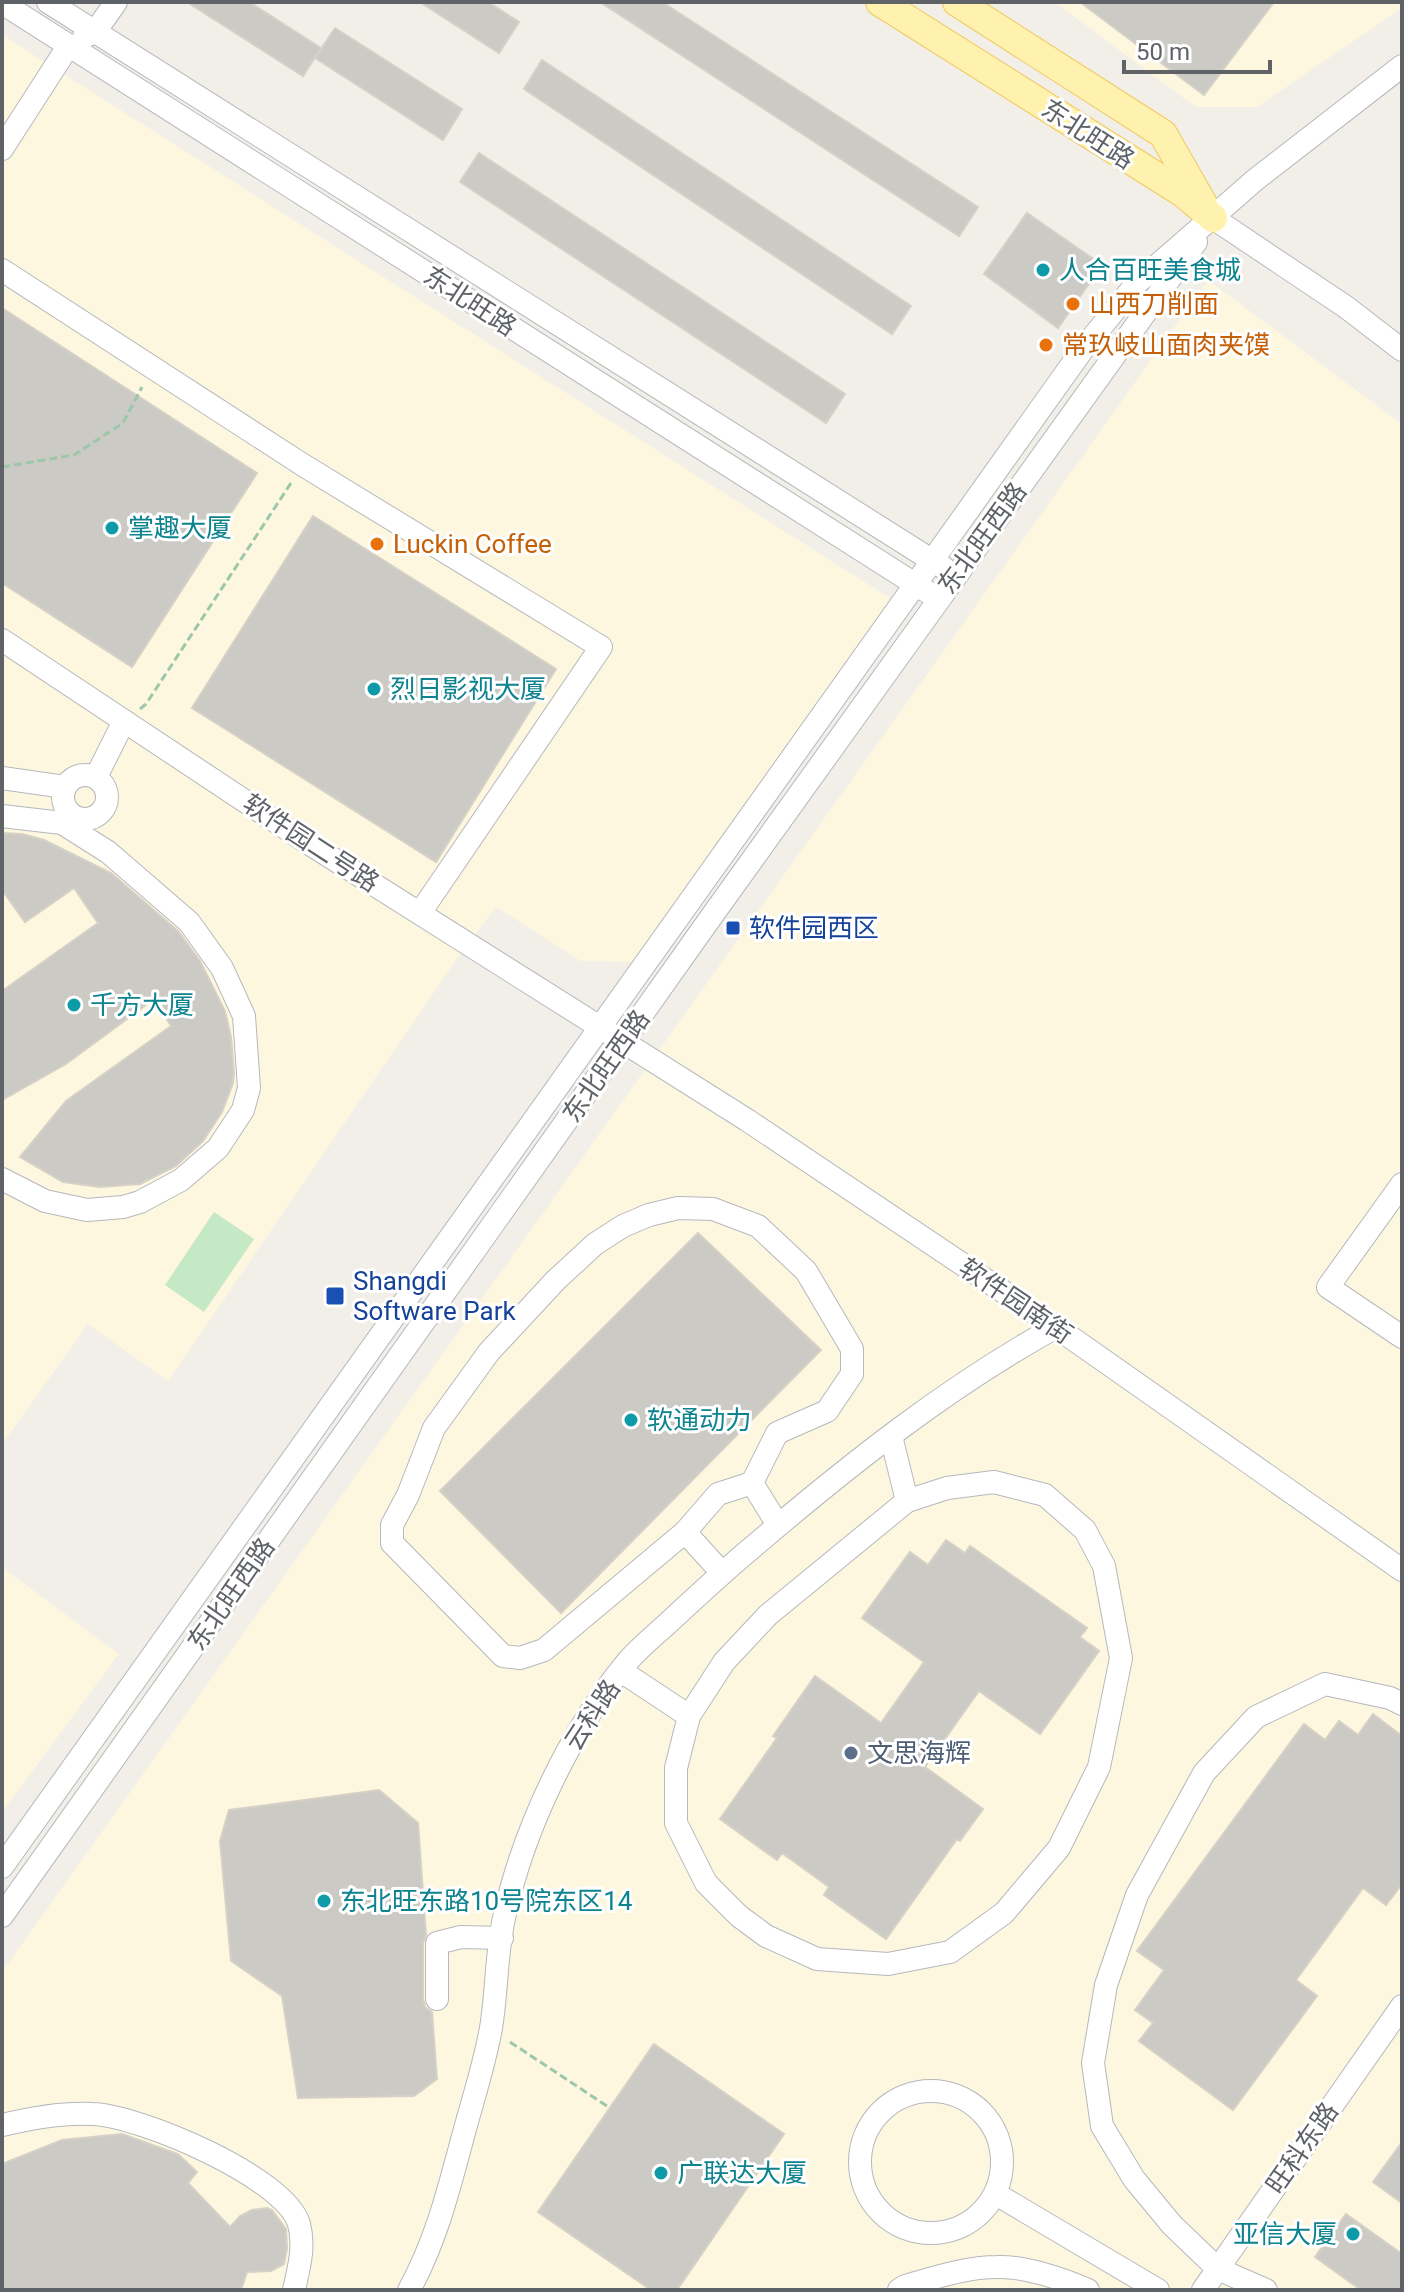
<svg xmlns="http://www.w3.org/2000/svg" width="1404" height="2292" font-family="Roboto,'Noto Sans SC',sans-serif">
  <style>
    .commercial { fill: #fef7e0 }
    .green { fill: #c5e8c5 }
    .building { fill: #cccac5; stroke: #d6d1c6; stroke-width: 2 }
    .lines { fill: none; stroke-linecap: round; stroke-linejoin: round }
    .minor-casing { stroke: #b5b8bc; stroke-width: 24 }
    .major-casing { stroke: #f2c960; stroke-width: 30 }
    .path { stroke: #9cc7a9; stroke-width: 3; stroke-dasharray: 8 4; stroke-linecap: butt }
    .minor { stroke: #fff; stroke-width: 22 }
    .major { stroke: #fff2af; stroke-width: 28 }
    .culture-dot { fill: #0f9aa8; stroke: #fff; stroke-width: 3 }
    .food-dot { fill: #e8710a; stroke: #fff; stroke-width: 3 }
    .transit-dot { fill: #1a4fb4; stroke: #fff; stroke-width: 3 }
    .service-dot { fill: #5c6f8a; stroke: #fff; stroke-width: 3 }
    .labels { text-anchor: middle; dominant-baseline: central; stroke-width: 6; stroke-linejoin: round; paint-order: stroke }
    .street-label { font-size: 26px; fill: #5f6368; stroke: #fff }
    .culture-label { font-size: 26px; fill: #0d838f; stroke: #fff; text-anchor: start }
    .food-label { font-size: 26px; fill: #c56008; stroke: #fff; text-anchor: start }
    .transit-label { font-size: 26px; fill: #164399; stroke: #fff; text-anchor: start }
    .service-label { font-size: 26px; fill: #4e5e75; stroke: #fff; text-anchor: start }
  </style>
  <rect width="100%" height="100%" fill="#f1efe8"/>
  <g class="commercial">
    <polygon points="1054,2 1402,2 1402,8 1257,107 1196,107"/>
    <polygon points="2,35 896,602 638,962 581,961 496,907 456,960 168,1381 88,1324 2,1444"/>
    <polygon points="1208,280 1402,424 1402,2290 2,2290 2,1972"/>
    <polygon points="2,1567 119,1654 2,1812"/>
  </g>
  <polygon class="green" points="214,1212 254,1239 204,1312 165,1285"/>
  <g class="building">
    <polygon points="187,2 249,2 321,48 303,76"/>
    <polygon points="420,2 488,2 519,22 499,53"/>
    <polygon points="600,2 662,2 978,207 959,236"/>
    <polygon points="1080,2 1274,2 1204,95"/>
    <polygon points="335,28 462,109 443,140 315,58"/>
    <polygon points="542,60 911,306 892,334 524,89"/>
    <polygon points="479,153 845,394 826,423 460,182"/>
    <polygon points="1027,213 1102,265 1058,328 984,274"/>
    <polygon points="2,308 257,473 132,667 2,583"/>
    <polygon points="313,516 556,669 436,862 192,708"/>
    <polygon points="2,833 22,834 44,840 111,873 178,931 200,961 225,1011 231,1037 234,1073 233,1083 222,1112 203,1141 176,1166 140,1184 100,1187 63,1182 20,1157 66,1101 171,1026 154,999 66,1064 2,1100 2,991 98,923 74,888 25,922 2,890"/>
    <polygon points="698,1233 821,1350 561,1613 440,1491"/>
    <polygon points="946,1540 965,1553 970,1546 1087,1628 1080,1637 1099,1651 1040,1734 979,1691 925,1767 983,1809 960,1841 957,1839 886,1939 824,1895 829,1887 782,1853 777,1860 720,1819 777,1738 773,1736 815,1676 881,1723 924,1662 862,1618 910,1552 928,1565"/>
    <polygon points="1373,1714 1402,1736 1402,1884 1386,1905 1363,1888 1296,1980 1317,1996 1233,2110 1139,2041 1153,2023 1135,2010 1164,1970 1137,1951 1304,1724 1325,1740 1339,1721 1358,1735"/>
    <polygon points="379,1790 418,1823 426,1935 423,1943 423,1999 425,2007 432,2012 437,2079 414,2096 298,2098 282,1996 231,1961 220,1841 229,1810"/>
    <polygon points="654,2044 784,2134 677,2290 651,2290 538,2212"/>
    <polygon points="122,2134 178,2154 197,2172 188,2183 230,2227 240,2216 252,2210 267,2208 272,2210 286,2229 287,2248 284,2264 271,2271 247,2272 241,2290 2,2290 2,2164 62,2140"/>
    <polygon points="1402,2142 1402,2203 1373,2182"/>
    <polygon points="1346,2214 1402,2254 1402,2290 1361,2290 1315,2257"/>
  </g>
  <g class="lines">
    <defs>
      <g id="minor">
        <polyline points="48,2 944,568"/>
        <polyline points="2,3 929,593"/>
        <polyline points="84,37 95,32 116,2"/>
        <polyline points="2,149 69,45"/>
        <polyline points="1213,218 1346,307 1402,350"/>
        <polyline points="2,270 303,465 601,647 420,913"/>
        <polyline points="2,640 305,841 747,1120 1056,1327 1402,1570"/>
        <circle cx="85" cy="797" r="22"/>
        <polyline points="96,777 124,721"/>
        <polyline points="2,778 65,787"/>
        <polyline points="2,816 62,823 108,852 189,922 222,968 244,1016 249,1088 243,1110 218,1148 181,1180 140,1202 123,1207 87,1210 45,1201 2,1179"/>
        <polyline points="1402,1184 1328,1287 1402,1337"/>
        <polygon points="678,1208 713,1209 758,1226 806,1271 852,1349 852,1374 827,1411 777,1433 752,1483 718,1494 685,1532 544,1650 520,1658 503,1656 392,1543 392,1525 408,1495 434,1428 489,1352 556,1280 595,1244 623,1226 649,1215"/>
        <polyline points="752,1483 778,1525"/>
        <polyline points="685,1532 722,1573"/>
        <polyline points="621,1671 689,1716 676,1768 676,1823 706,1883 739,1916 766,1936 817,1959 888,1964 950,1952 1004,1913 1059,1848 1099,1767 1121,1658 1104,1566 1085,1530 1045,1495 994,1482 947,1488 907,1501 891,1436"/>
        <polyline points="689,1716 724,1662 768,1615 907,1501"/>
        <polyline points="2,1867 1083,349 1137,283 1255,180 1402,66"/>
        <polyline points="2,1916 714,913 1196,242"/>
        <polyline points="437,1999 437,1943 461,1937 502,1938"/>
        <circle cx="931" cy="2162" r="71"/>
        <path d="M2 2125C31 2118 63 2112 93 2114 140 2116 285 2177 299 2224 305 2247 299 2267 294 2290"/>
        <polyline points="996,2194 1158,2290"/>
        <path d="M409 2290C437 2240 450 2184 465 2129 474 2096 485 2062 491 2028 497 1992 496 1954 504 1918 523 1830 570 1731 628 1661 639 1648 654 1636 667 1624 696 1597 724 1571 754 1546 848 1466 947 1387 1056 1327"/>
        <path d="M899 2290 905 2286C934 2278 966 2267 997 2267 1025 2266 1063 2279 1088 2290"/>
        <polyline points="1203,2290 1402,2006"/>
        <polyline points="1266,2290 1218,2269 1172,2225 1134,2179 1102,2126 1093,2063 1106,1985 1137,1895 1204,1773 1256,1717 1325,1684 1390,1698 1402,1704"/>
      </g>
      <g id="major">
        <polyline points="880,2 1183,193 1213,218"/>
        <polyline points="957,2 1163,134 1203,204"/>
      </g>
    </defs>
    <use href="#minor" class="minor-casing"/>
    <use href="#major" class="major-casing"/>
    <g class="path">
      <polyline points="2,467 74,455 123,423 142,387"/>
      <polyline points="140,709 146,704 291,483"/>
      <polyline points="510,2042 610,2108"/>
    </g>
    <use href="#minor" class="minor"/>
    <use href="#major" class="major"/>
  </g>
  <g class="culture-dot">
    <circle cx="1043" cy="270" r="8"/>
    <circle cx="112" cy="528" r="8"/>
    <circle cx="374" cy="689" r="8"/>
    <circle cx="74" cy="1005" r="8"/>
    <circle cx="631" cy="1420" r="8"/>
    <circle cx="324" cy="1901" r="8"/>
    <circle cx="661" cy="2173" r="8"/>
    <circle cx="1353" cy="2234" r="8"/>
  </g>
  <g class="food-dot">
    <circle cx="1073" cy="304" r="8"/>
    <circle cx="1046" cy="345" r="8"/>
    <circle cx="377" cy="544" r="8"/>
  </g>
  <g class="transit-dot">
    <rect x="725" y="920" width="16" height="16" rx="4"/>
    <rect x="325" y="1286" width="20" height="20" rx="4"/>
  </g>
  <circle class="service-dot" cx="851" cy="1753" r="8"/>
  <g class="labels">
    <g class="street-label">
      <text transform="translate(1088 134) rotate(33)">东北旺路</text>
      <text transform="translate(470 301) rotate(33)">东北旺路</text>
      <text transform="translate(982 538) rotate(-54)">东北旺西路</text>
      <text transform="translate(311 843) rotate(33)">软件园二号路</text>
      <text transform="translate(606 1066) rotate(-55)">东北旺西路</text>
      <text transform="translate(1016 1301) rotate(34)">软件园南街</text>
      <text transform="translate(231 1594) rotate(-55)">东北旺西路</text>
      <text transform="translate(592 1715) rotate(-57)">云科路</text>
      <text transform="translate(1302 2148) rotate(-55)">旺科东路</text>
    </g>
    <g class="culture-label">
      <text x="1059" y="270">人合百旺美食城</text>
      <text x="128" y="528">掌趣大厦</text>
      <text x="390" y="689">烈日影视大厦</text>
      <text x="90" y="1005">千方大厦</text>
      <text x="647" y="1420">软通动力</text>
      <text x="340" y="1901">东北旺东路10号院东区14</text>
      <text x="677" y="2173">广联达大厦</text>
      <text x="1337" y="2234" text-anchor="end">亚信大厦</text>
    </g>
    <g class="food-label">
      <text x="1089" y="304">山西刀削面</text>
      <text x="1062" y="345">常玖岐山面肉夹馍</text>
      <text x="393" y="544">Luckin Coffee</text>
    </g>
    <g class="transit-label">
      <text x="749" y="928">软件园西区</text>
      <text x="353" y="1281">Shangdi<tspan x="353" dy="30">Software Park</tspan></text>
    </g>
    <g class="service-label">
      <text x="867" y="1753">文思海辉</text>
    </g>
  </g>
  <rect width="1404" height="2292" fill="none" stroke="#5f6368" stroke-width="8"/>
  <path d="M1124 60v12h146v-12" fill="none" stroke="#5f6368" stroke-width="4"/>
  <text x="1136" y="60" font-size="24" fill="#5f6368" stroke="#ffffff" stroke-width="6" paint-order="stroke">50 m</text>
</svg>
